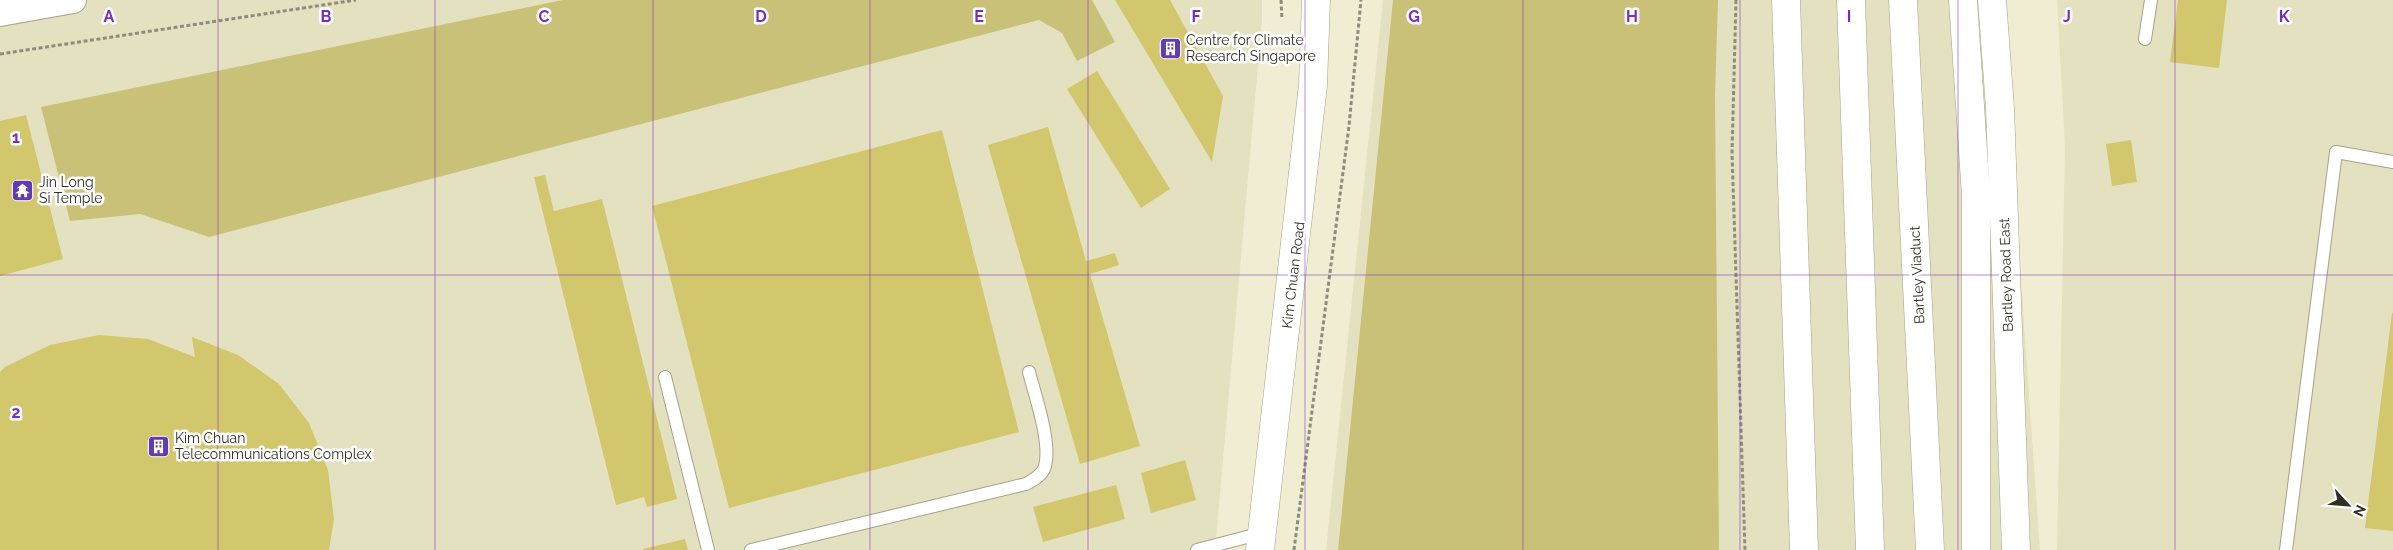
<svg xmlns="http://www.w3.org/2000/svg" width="2393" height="550" font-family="Raleway,sans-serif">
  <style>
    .built { fill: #e4e1c0 }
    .green { fill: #cac179 }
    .building { fill: #d2c76c }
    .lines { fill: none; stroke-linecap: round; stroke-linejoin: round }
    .lane-casing { stroke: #a4a28a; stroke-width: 14 }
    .street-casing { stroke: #a4a28a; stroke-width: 28 }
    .secondary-casing { stroke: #a4a28a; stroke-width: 29 }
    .primary-casing { stroke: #a4a28a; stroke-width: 29 }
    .highway-casing { stroke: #a4a28a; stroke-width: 29 }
    .path { stroke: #8e8d7b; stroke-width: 3; stroke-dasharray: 4 2.5; stroke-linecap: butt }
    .lane { stroke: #fff; stroke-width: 12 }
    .street { stroke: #fff; stroke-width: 26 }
    .secondary { stroke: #fff; stroke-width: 28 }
    .primary { stroke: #fff; stroke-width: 28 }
    .highway { stroke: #fff; stroke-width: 28 }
    .grid { fill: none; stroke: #7b2cbf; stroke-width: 1; stroke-opacity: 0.55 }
    .labels { text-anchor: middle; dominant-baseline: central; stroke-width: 5; stroke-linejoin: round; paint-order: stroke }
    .poi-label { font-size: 14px; fill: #302f25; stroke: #fff; text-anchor: start }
    .street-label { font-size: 14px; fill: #302f25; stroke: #fff }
    .grid-label { font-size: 16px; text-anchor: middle; font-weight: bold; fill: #7b2cbf; stroke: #fff; stroke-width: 5; stroke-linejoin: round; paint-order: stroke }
  </style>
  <rect width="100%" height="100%" fill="#f0edd3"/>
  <g class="built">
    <polygon points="0,0 1262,0 1262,20 1215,550 0,550"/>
    <polygon points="1383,0 2001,0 2040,550 1326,550"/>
    <polygon points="2057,0 2393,0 2393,550 2057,550 2065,146"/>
  </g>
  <g class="green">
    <polygon points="563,0 1092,0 1115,42 1077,61 1062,33 1039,20 209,237 140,214 70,221 41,107"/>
    <polygon points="1393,0 1718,0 1715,97 1719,550 1338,550"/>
  </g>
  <g class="building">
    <polygon points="1115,0 1170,0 1223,96 1212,162"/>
    <polygon points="2178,0 2227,0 2219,68 2170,62"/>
    <polygon points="1097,71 1170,189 1141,208 1067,89"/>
    <polygon points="26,115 63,259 0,276 0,121"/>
    <polygon points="1048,127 1086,261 1115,253 1119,265 1090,274 1140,446 1080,464 988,145"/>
    <polygon points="942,130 1019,432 729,508 652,206"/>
    <polygon points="2131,140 2137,182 2112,186 2106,144"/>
    <polygon points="545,175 554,211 602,199 677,499 647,507 644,497 616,505 534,177"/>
    <polygon points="2392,313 2393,313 2393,531 2365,528"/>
    <polygon points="99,335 148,339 195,357 192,337 238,355 279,384 309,423 328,470 334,519 329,550 0,550 0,372 5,367 50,345"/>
    <polygon points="1185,460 1196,500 1151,513 1141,473"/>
    <polygon points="1116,485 1125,519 1043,542 1033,507"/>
    <polygon points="685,539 688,550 643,550 643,549"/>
  </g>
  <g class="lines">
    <defs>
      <g id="lane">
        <polyline points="2145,39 2151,0"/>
        <polyline points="665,377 708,550"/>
        <path d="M751 550 1026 484C1033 480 1040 477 1044 469 1053 446 1035 396 1029 372"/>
        <polyline points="1197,550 1262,533"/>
        <polyline points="2286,550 2336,152 2393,162"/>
      </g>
      <polyline id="street" points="0,13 73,0"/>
      <polyline id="secondary" points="1260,550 1313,85 1316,0"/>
      <g id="primary">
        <polyline points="1786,0 1804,550"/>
        <polyline points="1992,0 2000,108 2016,550"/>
      </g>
      <g id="highway">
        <polyline points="1851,0 1870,550"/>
        <polyline points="1903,0 1930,550"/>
        <polyline points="1963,0 1976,196 1976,550"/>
      </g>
    </defs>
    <use href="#lane" class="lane-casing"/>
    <use href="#street" class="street-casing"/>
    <use href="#secondary" class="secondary-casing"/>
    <use href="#primary" class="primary-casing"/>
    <use href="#highway" class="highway-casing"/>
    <g class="path">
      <polyline points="1281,0 1282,19"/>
      <polyline points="1736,0 1732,153 1745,550"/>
      <polyline points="0,54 356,0"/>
      <polyline points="1294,550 1349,126 1361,0"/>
    </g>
    <use href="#lane" class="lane"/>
    <use href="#street" class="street"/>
    <use href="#secondary" class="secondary"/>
    <use href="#primary" class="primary"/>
    <use href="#highway" class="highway"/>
  </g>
  <path class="grid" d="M218 0V550M435 0V550M653 0V550M870 0V550M1088 0V550M1305 0V550M1523 0V550M1740 0V550M1958 0V550M2175 0V550M0 275H2393"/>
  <defs>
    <symbol id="building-square" viewBox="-11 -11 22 22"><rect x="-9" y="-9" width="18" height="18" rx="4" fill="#613bb3" stroke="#fff"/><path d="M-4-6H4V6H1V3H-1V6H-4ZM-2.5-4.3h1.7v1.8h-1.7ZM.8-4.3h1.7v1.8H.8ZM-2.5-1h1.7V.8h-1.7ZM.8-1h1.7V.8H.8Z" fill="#fff"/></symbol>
    <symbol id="temple-square" viewBox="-11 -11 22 22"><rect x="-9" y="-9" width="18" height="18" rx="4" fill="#613bb3" stroke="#fff"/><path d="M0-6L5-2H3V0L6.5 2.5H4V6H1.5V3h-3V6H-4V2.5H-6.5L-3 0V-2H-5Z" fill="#fff"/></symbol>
  </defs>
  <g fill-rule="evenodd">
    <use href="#building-square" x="1158" y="36" width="25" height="25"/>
    <use href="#temple-square" x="10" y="178" width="25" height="25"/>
    <use href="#building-square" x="146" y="434" width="25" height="25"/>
  </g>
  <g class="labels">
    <g class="poi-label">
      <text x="1186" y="40">Centre for Climate<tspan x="1186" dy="16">Research Singapore</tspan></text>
      <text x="39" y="182">Jin Long<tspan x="39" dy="16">Si Temple</tspan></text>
      <text x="175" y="438">Kim Chuan<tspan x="175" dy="16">Telecommunications Complex</tspan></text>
    </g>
    <g class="street-label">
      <text transform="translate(1293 275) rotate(-83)">Kim Chuan Road</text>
      <text transform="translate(1917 275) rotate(-93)">Bartley Viaduct</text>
      <text transform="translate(2006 275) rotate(-92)">Bartley Road East</text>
    </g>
  </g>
  <g class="grid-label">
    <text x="109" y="22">A</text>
    <text x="326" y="22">B</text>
    <text x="544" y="22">C</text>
    <text x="761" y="22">D</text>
    <text x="979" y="22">E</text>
    <text x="1196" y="22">F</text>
    <text x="1414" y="22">G</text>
    <text x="1632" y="22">H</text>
    <text x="1849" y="22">I</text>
    <text x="2067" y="22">J</text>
    <text x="2284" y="22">K</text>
    <text x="16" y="143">1</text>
    <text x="16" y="418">2</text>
  </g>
  <g transform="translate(2348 505) rotate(116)" stroke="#ffffff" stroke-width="4" paint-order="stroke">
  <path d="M0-4L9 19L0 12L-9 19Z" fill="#302f25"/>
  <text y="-8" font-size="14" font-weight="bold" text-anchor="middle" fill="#302f25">N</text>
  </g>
</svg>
